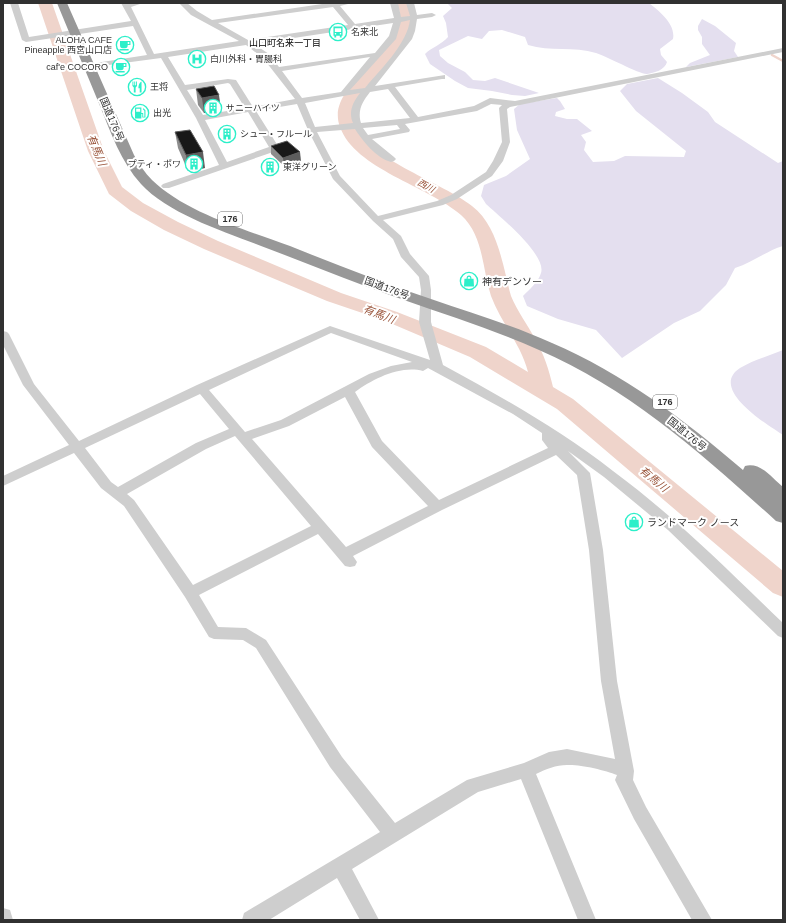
<svg xmlns="http://www.w3.org/2000/svg" width="786" height="923" font-family="Helvetica,'Noto Sans JP',sans-serif">
  <style>
    .green { fill: #e4dfef }
    .lines { fill: none; stroke-linecap: round; stroke-linejoin: round }
    .stream { stroke: #efd4cb; stroke-width: 2.5 }
    .river { fill: #efd4cb; fill-rule: evenodd }
    .minor { fill: #cecece; fill-rule: evenodd }
    .highway { fill: #989898; fill-rule: evenodd }
    .wall { fill: #8c8c8c }
    .shaded-wall { fill: #5d5d5d }
    .building { fill: #181818; stroke: #5d5d5d }
    .labels { text-anchor: middle; dominant-baseline: central; stroke-width: 4; stroke-linejoin: round; paint-order: stroke }
    .far-poi-label { font-size: 9px; fill: #313131; stroke: #fff; text-anchor: start }
    .far-neighbourhood-label { font-size: 9px; fill: #000; stroke: #fff }
    .far-water-label { font-size: 9px; font-style: italic; fill: #995339; stroke: #fff }
    .shield { fill: #fff; stroke: #6f6f6f; stroke-width: 1 }
    .shield-label { font-size: 9px; font-weight: bold; fill: #313131 }
    .street-label { font-size: 10px; fill: #313131; stroke: #fff }
    .poi-label { font-size: 10px; fill: #313131; stroke: #fff; text-anchor: start }
    .water-label { font-size: 11px; font-style: italic; fill: #995339; stroke: #fff }
  </style>
  <rect width="100%" height="100%" fill="#fff"/>
  <g class="green">
    <path d="M447 3H649C659 11 676 24 673 39L660 49 661 55 667 62C665 70 654 73 647 74 641 75 606 56 596 53 574 46 550 52 528 45L525 37 502 30 489 31 482 39 468 36 439 50 440 56 448 63 465 72 473 80 485 81 495 78 539 93 525 96 512 95 492 91 468 88 455 81 430 64 425 54C432 47 441 45 448 37L446 23 443 16 452 8Z"/>
    <polygon points="702,19 715,26 736,43 734,51 738,57 686,67 690,63 710,55 702,44 702,37 698,30 698,26"/>
    <path d="M658 78 682 93 708 112 715 122 778 163 783 161V246C766 251 752 263 735 268L726 285 700 311 674 323 622 358 596 330 558 319 527 306 523 296C529 290 539 281 541 273 547 255 499 216 486 204L481 196 484 185 506 176 530 159 517 130 514 109 520 104 557 98 560 101 565 109 556 112 555 116 567 119H577L592 131 581 135 586 142 584 150 593 162 614 161 625 156 684 157 686 151 636 111 620 91 627 84Z"/>
    <path d="M783 350V435C768 425 708 389 740 368 753 360 769 356 783 350Z"/>
  </g>
  <g class="lines">
    <polyline class="stream" points="772,55 783,61"/>
    <path class="river" d="M38 3H52L104 151 122 187 143 203 178 222 218 241 341 293 397 312 486 347 528 372C521 344 501 323 491 296 482 269 484 236 461 215 428 186 355 169 340 127 324 85 401 57 400 15 400 11 398 7 397 3H411C420 37 390 61 369 85 365 90 360 94 357 100 354 109 352 119 357 129 372 160 443 183 472 206 493 222 500 251 506 276 508 283 509 290 511 296 517 311 528 325 535 339 544 354 549 370 553 387L573 399 783 571V597L773 593 557 409 470 357 383 320 327 301 204 249 164 230 131 211 109 194 88 151Z"/>
    <g class="minor">
      <path d="M10 3H18L29 37 131 21 121 3H143L131 7 154 54 239 41 191 15 179 3H187L197 11 212 20 329 3H352L340 6 355 24 394 18 390 3H398L401 17 410 16 406 3H414L417 15 432 13 436 15 432 17 417 19 415 31 412 39 375 86 445 75V79H442L395 87 418 117 474 106 490 98 515 101 783 48V52L510 107 507 109 510 142 503 161 492 176 457 199 443 205 383 220 401 236 410 254 429 276 431 290V322L443 365C502 397 560 430 613 471 674 516 728 570 783 623V638L778 636 668 530 604 477 568 451 590 473 603 550 617 681 634 771 633 780 646 807 712 920H692L634 819 615 780 617 775C605 770 579 764 567 765 556 765 546 769 536 774L596 920H578L521 779 478 792 352 869 379 920H360L337 878 269 920H242L244 913 380 832 330 767 256 648 243 640 214 639 209 637 185 597 124 506 101 488 74 453 3 486V476L69 445 23 385 3 345V331L7 332 9 334 34 384 79 441 197 385 330 326 430 360 419 322 421 290 419 277 401 257 393 239 373 221 333 179 308 130 297 104 256 111 278 146 276 151 169 188H163L161 186 163 184 219 165 196 118 161 58 86 68V64H89L147 55 133 26 26 42 22 40ZM333 7 348 25 248 40 218 23ZM410 20C407 43 383 67 369 83L365 88 350 90 396 39 401 22ZM393 23 389 36 375 53 279 67 269 54 254 44ZM246 45 263 58 295 99 253 107 236 80 228 79 185 85 168 57ZM370 57 341 92 302 98 282 71ZM228 83 230 84 245 108 203 115 187 90ZM388 89 410 118 361 123C357 110 363 101 370 92ZM360 93C353 102 348 112 353 123L315 127 305 103ZM491 104 502 105 499 108 502 142 493 161 486 172 451 195 437 201 378 216 340 176 317 132 355 129C362 140 376 158 391 162L394 161 396 159 394 157 372 139 409 132 410 130 405 124 477 111ZM248 112 269 147 227 162 205 120ZM397 125 400 129 368 135 363 128ZM331 333 412 362 391 366 369 374 281 420 245 432 209 390ZM428 368 513 414 542 433V440L548 448 439 500 382 441 355 392C373 379 400 365 423 371ZM200 394 229 429 196 443 118 487 111 482 85 448ZM345 397 372 447 428 506 346 547 252 439 289 426ZM235 436 311 526 193 585 134 500 127 494 206 449ZM556 455 577 475 589 550 601 681 615 759 567 749 549 752 524 763 467 780 395 823 342 757 266 640 246 628 218 627 199 595 318 534 345 566 350 567 355 566 357 562 353 556 442 510Z"/>
      <polygon points="3,908 10,910 13,920 3,920"/>
    </g>
    <path class="highway" d="M57 3H67L134 155C139 164 145 173 152 180 186 213 247 230 290 246 337 265 383 283 431 299 471 313 512 325 552 343 622 373 685 420 743 470L745 466C761 462 772 478 783 487V523L776 521C704 456 630 389 539 350 495 330 449 316 404 300 358 284 314 266 269 249 231 234 169 215 141 184 121 162 111 133 100 106 86 72 71 37 57 3Z"/>
  </g>
  <g class="wall">
    <polygon points="196,89 221,110 204,113 198,105"/>
    <polygon points="175,132 205,168 188,171 178,148"/>
    <polygon points="271,146 301,161 284,166 271,154"/>
  </g>
  <g class="shaded-wall">
    <polygon points="219,95 221,110 204,113 202,98"/>
    <polygon points="203,152 205,168 188,171 186,155"/>
    <polygon points="300,152 301,161 284,166 283,158"/>
  </g>
  <g class="building">
    <polygon points="214,86 219,95 202,98 196,89"/>
    <polygon points="190,130 203,152 186,155 175,132"/>
    <polygon points="287,141 300,152 283,158 271,146"/>
  </g>
  <defs>
    <symbol id="bus-ring" viewBox="-11 -11 22 22"><circle r="9.5" fill="#fff" stroke="#2cefc9" stroke-width="1.5"/><path d="M-5-6H5V4H4V6H2V4H-2V6H-4V4H-5ZM-3.5-4V0h7V-4ZM-3.5 1.2v1.5H-2V1.2ZM2 1.2v1.5H3.5V1.2Z" fill="#2cefc9"/></symbol>
    <symbol id="cafe-ring" viewBox="-11 -11 22 22"><circle r="9.5" fill="#fff" stroke="#2cefc9" stroke-width="1.5"/><path d="M-5.5-4.5H6V0H3Q3 3.5 0 3.5H-2.5Q-5.5 3.5-5.5 0ZM3-3.2v2h1.7v-2ZM-6 4.5H4V6H-6Z" fill="#2cefc9"/></symbol>
    <symbol id="hospital-ring" viewBox="-11 -11 22 22"><circle r="9.5" fill="#fff" stroke="#2cefc9" stroke-width="1.5"/><path d="M-5-5h3v3.5h4V-5h3V5h-3V1.5h-4V5h-3Z" fill="#2cefc9"/></symbol>
    <symbol id="restaurant-ring" viewBox="-11 -11 22 22"><circle r="9.5" fill="#fff" stroke="#2cefc9" stroke-width="1.5"/><path d="M-5-6h1v4h1v-4h1v4h1v-4h1v5L-1.5 .5V6h-2V.5L-5-1ZM5-6V6H3V1.5H1.5Q1.5-4 5-6Z" fill="#2cefc9"/></symbol>
    <symbol id="building-ring" viewBox="-11 -11 22 22"><circle r="9.5" fill="#fff" stroke="#2cefc9" stroke-width="1.5"/><path d="M-4-6H4V6H1V3H-1V6H-4ZM-2.5-4.3h1.7v1.8h-1.7ZM.8-4.3h1.7v1.8H.8ZM-2.5-1h1.7V.8h-1.7ZM.8-1h1.7V.8H.8Z" fill="#2cefc9"/></symbol>
    <symbol id="fuel-ring" viewBox="-11 -11 22 22"><circle r="9.5" fill="#fff" stroke="#2cefc9" stroke-width="1.5"/><path d="M-5.5-6h7V0h2V4h1.3V-2.5L3-4.5l.8-.8L6-3V5H2.5V1h-1V6h-7ZM-4.2-4.7v3.2H.2V-4.7Z" fill="#2cefc9"/></symbol>
    <symbol id="shop-ring" viewBox="-11 -11 22 22"><circle r="9.5" fill="#fff" stroke="#2cefc9" stroke-width="1.5"/><path d="M-5-2.5h2.3a2.7 3.5 0 0 1 5.4 0H5L5.5 6h-11ZM-1.5-2.5h3a1.5 2.3 0 0 0-3 0Z" fill="#2cefc9"/></symbol>
  </defs>
  <g fill-rule="evenodd">
    <use href="#bus-ring" x="328" y="22" width="20" height="20"/>
    <use href="#cafe-ring" x="115" y="35" width="20" height="20"/>
    <use href="#hospital-ring" x="187" y="49" width="20" height="20"/>
    <use href="#cafe-ring" x="111" y="57" width="20" height="20"/>
    <use href="#restaurant-ring" x="127" y="77" width="20" height="20"/>
    <use href="#building-ring" x="203" y="98" width="20" height="20"/>
    <use href="#fuel-ring" x="130" y="103" width="20" height="20"/>
    <use href="#building-ring" x="217" y="124" width="20" height="20"/>
    <use href="#building-ring" x="184" y="154" width="20" height="20"/>
    <use href="#building-ring" x="260" y="157" width="20" height="20"/>
    <use href="#shop-ring" x="459" y="271" width="20" height="20"/>
    <use href="#shop-ring" x="624" y="512" width="20" height="20"/>
  </g>
  <g class="labels">
    <g class="far-poi-label">
      <text x="351" y="32">名来北</text>
      <text x="112" y="40" text-anchor="end">ALOHA CAFE<tspan x="112" dy="10">Pineapple 西宮山口店</tspan></text>
      <text x="210" y="59">白川外科・胃腸科</text>
      <text x="108" y="67" text-anchor="end">caf'e COCORO</text>
      <text x="150" y="87">王将</text>
      <text x="226" y="108">サニーハイツ</text>
      <text x="153" y="113">出光</text>
      <text x="240" y="134">シュー・フルール</text>
      <text x="181" y="164" text-anchor="end">プティ・ポワ</text>
      <text x="283" y="167">東洋グリーン</text>
    </g>
    <g class="far-neighbourhood-label">
      <text x="285" y="43">山口町名来一丁目</text>
    </g>
    <g class="far-water-label">
      <text transform="translate(426 186) rotate(29)">西川</text>
    </g>
    <g class="shield">
      <rect x="218" y="212" width="24" height="14" rx="3"/>
      <rect x="653" y="395" width="24" height="14" rx="3"/>
    </g>
    <g class="shield-label">
      <text x="230" y="219">176</text>
      <text x="665" y="402">176</text>
    </g>
    <g class="street-label">
      <text transform="translate(112 119) rotate(67)">国道176号</text>
      <text transform="translate(387 288) rotate(20)">国道176号</text>
      <text transform="translate(687 434) rotate(39)">国道176号</text>
    </g>
    <g class="poi-label">
      <text x="482" y="281">神有デンソー</text>
      <text x="647" y="522">ランドマーク ノース</text>
    </g>
    <g class="water-label">
      <text transform="translate(97 150) rotate(68)">有馬川</text>
      <text transform="translate(379 314) rotate(21)">有馬川</text>
      <text transform="translate(654 479) rotate(40)">有馬川</text>
    </g>
  </g>
  <rect width="786" height="923" fill="none" stroke="#313131" stroke-width="8"/>
</svg>
